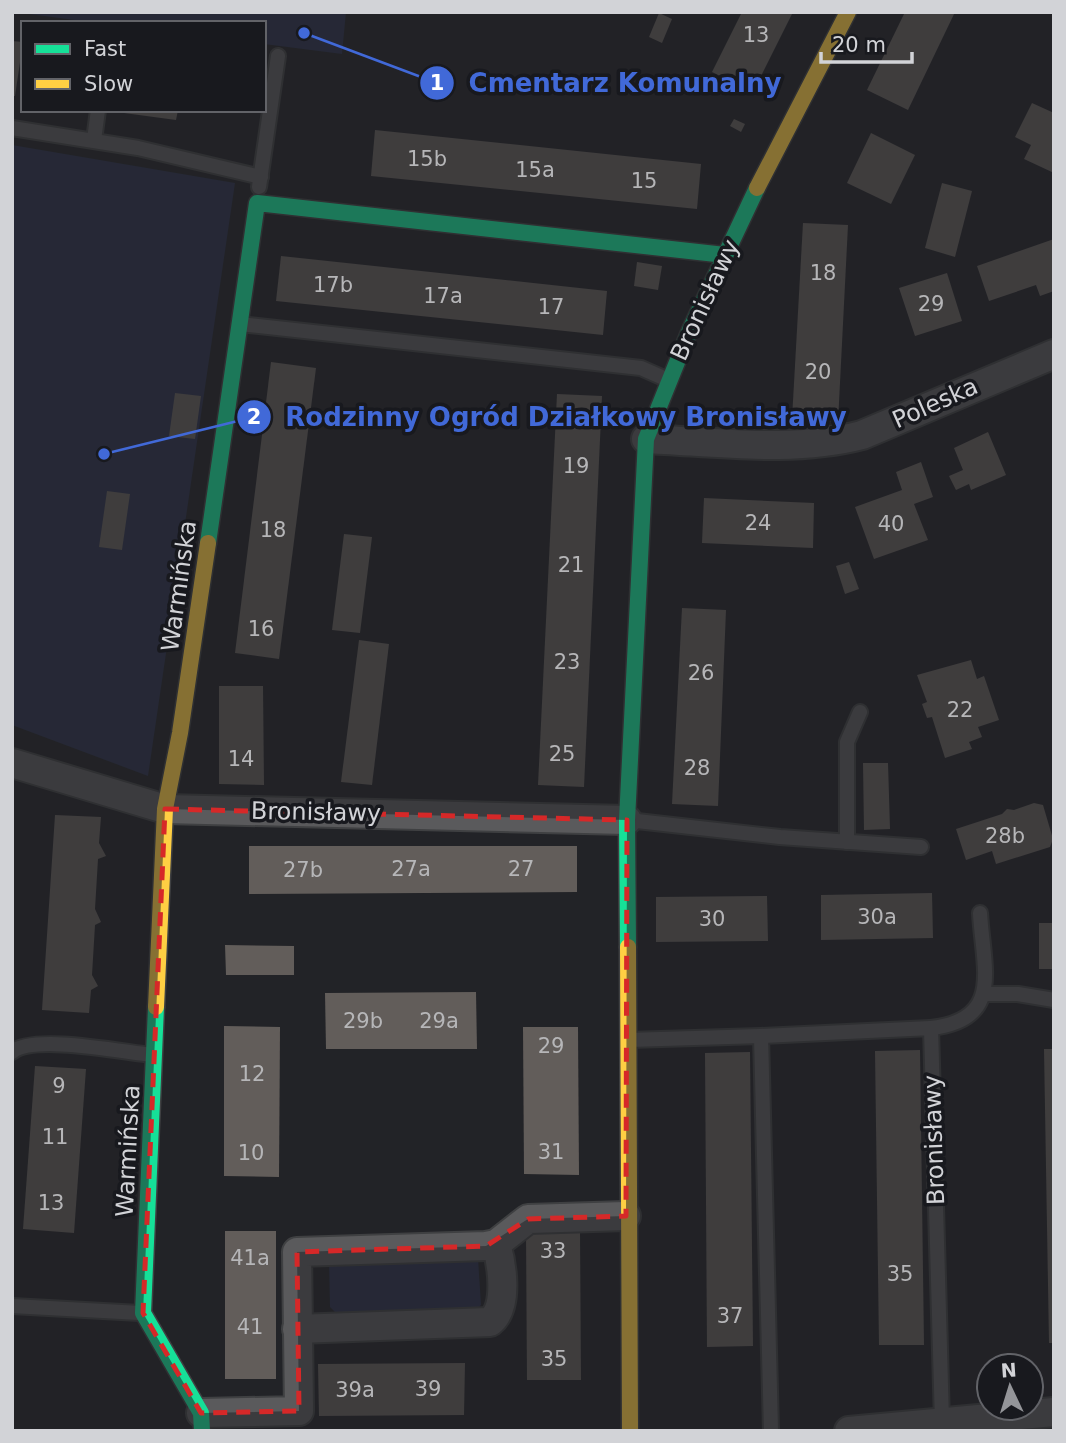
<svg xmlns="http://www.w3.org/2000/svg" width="1066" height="1443" font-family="'DejaVu Sans',sans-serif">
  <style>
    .green { fill: #2a3049 }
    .building { fill: #625d5a }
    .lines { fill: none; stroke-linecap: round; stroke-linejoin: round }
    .lane-casing { stroke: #3f4042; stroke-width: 18 }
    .street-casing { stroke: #3f4042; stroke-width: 32 }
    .fast-casing { stroke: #3f4042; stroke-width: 19 }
    .slow-casing { stroke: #3f4042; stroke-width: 19 }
    .lane { stroke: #5a5a5c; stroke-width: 14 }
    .street { stroke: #5a5a5c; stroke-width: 28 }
    .fast { stroke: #16e098; stroke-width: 16 }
    .slow { stroke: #ffcf43; stroke-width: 16 }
    .marked { fill: none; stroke: #d62828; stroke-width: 5; stroke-dasharray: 14 9; stroke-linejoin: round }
    .labels { text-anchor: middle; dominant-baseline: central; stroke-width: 7; stroke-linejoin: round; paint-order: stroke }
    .number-label { font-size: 21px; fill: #b6b6b8 }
    .street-label { font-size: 24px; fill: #d2d3d7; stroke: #18191e }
    .leader { fill: none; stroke: #4169d8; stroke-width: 2.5 }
    .callout-dot { fill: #4169d8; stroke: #18191e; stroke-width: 2.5 }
    .mark-label { font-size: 21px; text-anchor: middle; font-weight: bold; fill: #fff }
    .callout-label { font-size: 26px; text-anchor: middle; font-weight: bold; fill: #4169d8; stroke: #18191e; stroke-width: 7; stroke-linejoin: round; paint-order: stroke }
  </style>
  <rect width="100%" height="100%" fill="#222327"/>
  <g class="green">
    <polygon points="14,12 346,12 342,54 264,44 264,23 97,23"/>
    <polygon points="12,145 235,183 148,776 12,725"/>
    <polygon points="478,1258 481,1305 475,1311 336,1313 330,1307 329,1261"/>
  </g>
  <g class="building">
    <polygon points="742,12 793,12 753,92 712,72"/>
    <polygon points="905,12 955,12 908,110 867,90"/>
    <polygon points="659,13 672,19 662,43 649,37"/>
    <polygon points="12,41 23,42 15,96 12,96"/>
    <polygon points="1032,103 1054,113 1054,173 1024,159 1031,145 1015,137"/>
    <polygon points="124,110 178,110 176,120 124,113"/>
    <polygon points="734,119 745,124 741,132 730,126"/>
    <polygon points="375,130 701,164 697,209 371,176"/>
    <polygon points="871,133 915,155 891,204 847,183"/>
    <polygon points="942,183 972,191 955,257 925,248"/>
    <polygon points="803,223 848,225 838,422 792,419"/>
    <polygon points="1054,239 1054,291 1040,296 1036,285 989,301 977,266"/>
    <polygon points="281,256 607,291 603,335 276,301"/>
    <polygon points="637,262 662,266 658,290 634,286"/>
    <polygon points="947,273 962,321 915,336 899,288"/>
    <polygon points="271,362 316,368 279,659 235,653"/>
    <polygon points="175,393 201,396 195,439 169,436"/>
    <polygon points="557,394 602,396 584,787 538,785"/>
    <polygon points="988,432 1006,475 971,490 969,484 956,490 949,476 963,470 954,448"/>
    <polygon points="921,462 933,497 914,504 928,540 874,559 855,507 902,490 896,472"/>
    <polygon points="107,491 130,494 122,550 99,547"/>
    <polygon points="704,498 814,503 813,548 702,543"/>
    <polygon points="344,534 372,537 360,633 332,630"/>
    <polygon points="849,562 859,589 845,594 836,566"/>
    <polygon points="682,608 726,610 718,806 672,804"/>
    <polygon points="359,640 389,644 372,785 341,782"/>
    <polygon points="971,660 977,679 984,676 999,720 978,727 982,737 969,742 972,749 945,758 932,717 927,718 922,704 927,702 917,675"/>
    <polygon points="219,686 263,686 264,785 219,784"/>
    <polygon points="863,763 888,763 890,829 864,830"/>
    <polygon points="1034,803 1043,805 1053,839 1050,847 996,864 992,851 966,860 956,829 1002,814 1007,809 1014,810"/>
    <polygon points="55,815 101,817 99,843 106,856 98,859 95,909 101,922 95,925 92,975 98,986 91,990 89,1013 42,1010"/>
    <polygon points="249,846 577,846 577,892 249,894"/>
    <polygon points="932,893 933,938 821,940 821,895"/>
    <polygon points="767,896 768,941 656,942 656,897"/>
    <rect x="1039" y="923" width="15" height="46"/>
    <polygon points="225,945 294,946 294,975 226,975"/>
    <polygon points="476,992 477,1049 326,1049 325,993"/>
    <polygon points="224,1026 280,1027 279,1177 224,1176"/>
    <polygon points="523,1027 578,1027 579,1175 524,1174"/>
    <polygon points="1044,1049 1054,1049 1054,1343 1049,1343"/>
    <polygon points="920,1050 924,1345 879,1345 875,1051"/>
    <polygon points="750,1052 753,1346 707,1347 705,1053"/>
    <polygon points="35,1066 86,1069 74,1233 23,1229"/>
    <rect x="225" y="1231" width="51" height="148"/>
    <polygon points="526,1232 580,1232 581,1380 527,1380"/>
    <polygon points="465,1363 464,1415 319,1416 318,1364"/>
  </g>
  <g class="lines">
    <defs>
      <g id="lane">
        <polyline points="12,128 138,148 261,177"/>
        <polyline points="94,140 98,110"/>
        <polyline points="259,187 278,56"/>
        <polyline points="240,324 641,368 666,379"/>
        <polyline points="628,820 780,837 921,847"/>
        <polyline points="847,842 847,742 860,712"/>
        <polyline points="984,994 1018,994 1054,1000"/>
        <path d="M931 1028C1004 1020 983 968 980 913"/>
        <polyline points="628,1040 761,1036"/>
        <path d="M12 1052C34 1034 122 1052 152 1055"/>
        <polyline points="12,1306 140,1313"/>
        <polyline points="771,1431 761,1036 931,1028 942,1422"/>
      </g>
      <g id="street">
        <path d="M646 439C717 442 793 453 862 435L1054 354"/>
        <polyline points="12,763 165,809 627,820"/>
        <path d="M297 1329 490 1322C509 1307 502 1264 496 1244"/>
        <polyline points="201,1413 299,1411 297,1252 486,1246 496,1244 528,1219 626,1216"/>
        <polyline points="849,1431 1054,1412"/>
      </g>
      <g id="fast">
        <polyline points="208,543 257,203 725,255"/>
        <polyline points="628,947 627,820 646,439 690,330 757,188"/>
        <polyline points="156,1007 143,1313 201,1413 202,1431"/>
      </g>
      <g id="slow">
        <polyline points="757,188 848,12"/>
        <polyline points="628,947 630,1431"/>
        <polyline points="156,1007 165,809 180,733 208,543"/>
      </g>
    </defs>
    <use href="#lane" class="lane-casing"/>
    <use href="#street" class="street-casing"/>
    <use href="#fast" class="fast-casing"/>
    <use href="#slow" class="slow-casing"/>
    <use href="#lane" class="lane"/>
    <use href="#street" class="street"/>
    <use href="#fast" class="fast"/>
    <use href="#slow" class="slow"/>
  </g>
  <path d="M0 0H1066V1443H0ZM165 809 627 820 626 1216 528 1219 486 1246 297 1252 299 1411 201 1413 143 1313Z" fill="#222327" fill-opacity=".55" fill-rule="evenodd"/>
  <path class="marked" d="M165 809 627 820 626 1216 528 1219 486 1246 297 1252 299 1411 201 1413 143 1313Z"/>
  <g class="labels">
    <g class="number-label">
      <text x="756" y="35">13</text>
      <text x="427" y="159">15b</text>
      <text x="535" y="170">15a</text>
      <text x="644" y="181">15</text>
      <text x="823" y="273">18</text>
      <text x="333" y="285">17b</text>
      <text x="443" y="296">17a</text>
      <text x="931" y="304">29</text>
      <text x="551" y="307">17</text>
      <text x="818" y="372">20</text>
      <text x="576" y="466">19</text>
      <text x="758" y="523">24</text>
      <text x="891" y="524">40</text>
      <text x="273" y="530">18</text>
      <text x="571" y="565">21</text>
      <text x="261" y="629">16</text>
      <text x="567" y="662">23</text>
      <text x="701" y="673">26</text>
      <text x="960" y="710">22</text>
      <text x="562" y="754">25</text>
      <text x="241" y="759">14</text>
      <text x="697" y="768">28</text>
      <text x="1005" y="836">28b</text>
      <text x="411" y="869">27a</text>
      <text x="521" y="869">27</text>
      <text x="303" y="870">27b</text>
      <text x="877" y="917">30a</text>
      <text x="712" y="919">30</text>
      <text x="363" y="1021">29b</text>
      <text x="439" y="1021">29a</text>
      <text x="551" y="1046">29</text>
      <text x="252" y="1074">12</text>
      <text x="59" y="1086">9</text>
      <text x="55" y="1137">11</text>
      <text x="551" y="1152">31</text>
      <text x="251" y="1153">10</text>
      <text x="51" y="1203">13</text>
      <text x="553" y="1251">33</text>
      <text x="250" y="1258">41a</text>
      <text x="900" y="1274">35</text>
      <text x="730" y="1316">37</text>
      <text x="250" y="1327">41</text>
      <text x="554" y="1359">35</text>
      <text x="428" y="1389">39</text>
      <text x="355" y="1390">39a</text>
    </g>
    <g class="street-label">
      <text transform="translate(705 300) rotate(-65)">Bronisławy</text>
      <text transform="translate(935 403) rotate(-24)">Poleska</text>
      <text transform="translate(179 586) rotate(-82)">Warmińska</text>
      <text transform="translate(316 812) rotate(1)">Bronisławy</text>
      <text transform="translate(934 1140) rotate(-92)">Bronisławy</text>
      <text transform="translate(128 1151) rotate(-87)">Warmińska</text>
    </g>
  </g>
  <path class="leader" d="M304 33L437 83M104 454L254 417"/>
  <g class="callout-dot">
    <circle cx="304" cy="33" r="7"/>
    <circle cx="104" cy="454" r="7"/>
    <circle cx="437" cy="83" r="18"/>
    <circle cx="254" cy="417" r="18"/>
  </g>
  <g class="mark-label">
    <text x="437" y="90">1</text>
    <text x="254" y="424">2</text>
  </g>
  <g class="callout-label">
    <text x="625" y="92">Cmentarz Komunalny</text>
    <text x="566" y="426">Rodzinny Ogród Działkowy Bronisławy</text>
  </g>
  <rect width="1066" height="1443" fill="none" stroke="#d2d3d7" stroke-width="28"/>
  <rect x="21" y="21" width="245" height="91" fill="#18191e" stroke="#626368" stroke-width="2"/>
  <rect x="35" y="44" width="35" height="10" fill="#16e098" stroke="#626368" stroke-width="2"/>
  <text x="84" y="56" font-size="21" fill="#d2d3d7">Fast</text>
  <rect x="35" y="79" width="35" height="10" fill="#ffcf43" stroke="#626368" stroke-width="2"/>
  <text x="84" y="91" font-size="21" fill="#d2d3d7">Slow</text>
  <g transform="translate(1010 1387) rotate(356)"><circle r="33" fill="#18191e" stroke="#626368" stroke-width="2"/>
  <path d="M0-5L12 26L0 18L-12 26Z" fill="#949599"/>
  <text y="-10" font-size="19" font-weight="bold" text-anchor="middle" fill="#d2d3d7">N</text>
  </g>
  <path d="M821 52v10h91v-10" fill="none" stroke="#d2d3d7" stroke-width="3.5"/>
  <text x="832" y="52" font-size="21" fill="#d2d3d7" stroke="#18191e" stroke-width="5" paint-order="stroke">20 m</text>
</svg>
